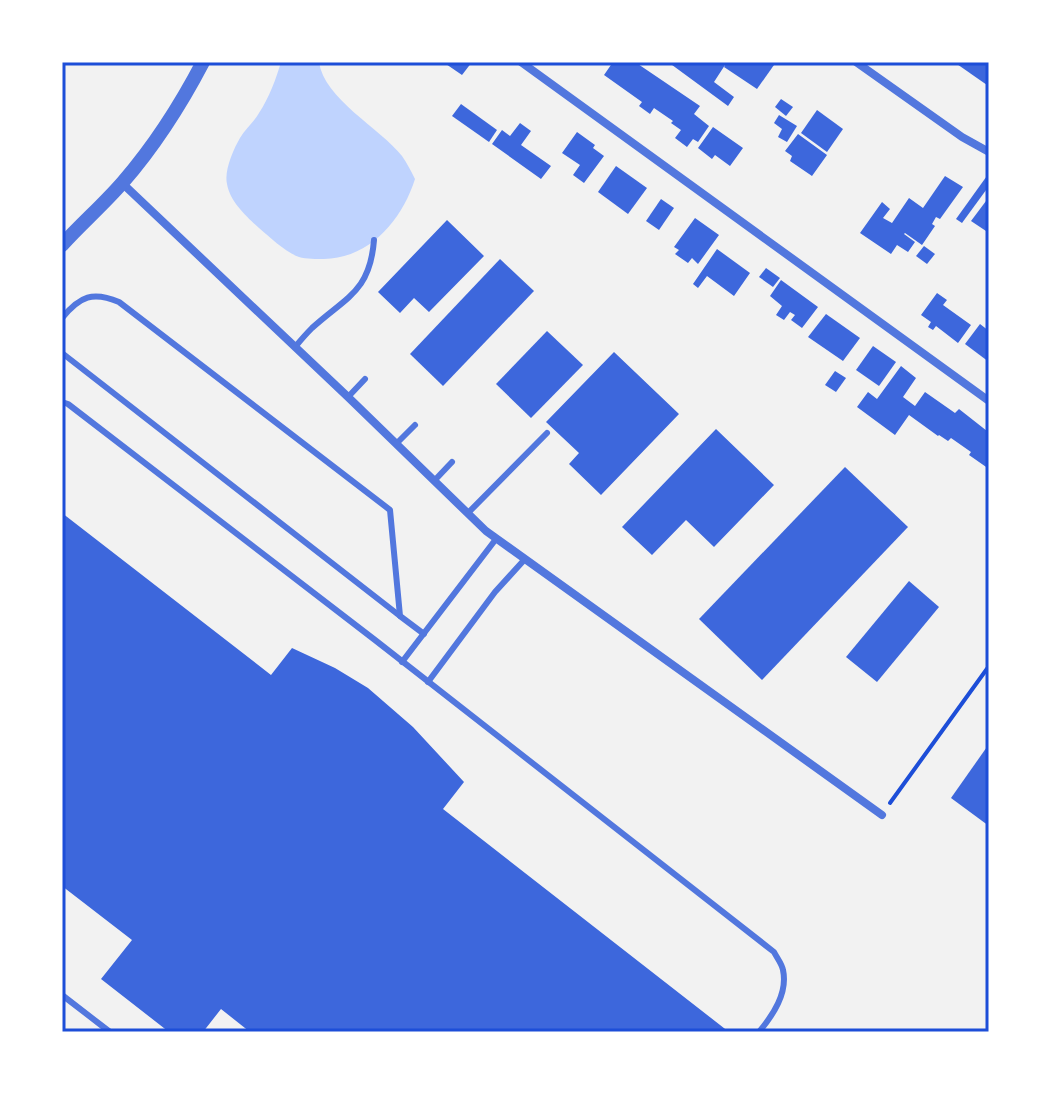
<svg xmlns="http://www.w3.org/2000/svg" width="1051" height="1094" font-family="Lato,sans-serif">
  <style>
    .water { fill: #bfd3fe }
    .building { fill: #3d67dc }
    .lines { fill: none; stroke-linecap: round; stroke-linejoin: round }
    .path { stroke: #1d4ed8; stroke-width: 4 }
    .service { stroke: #5277de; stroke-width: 6 }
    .minor { stroke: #5277de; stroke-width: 8 }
    .tertiary { stroke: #5277de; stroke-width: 14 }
    .neatline { fill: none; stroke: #1d4ed8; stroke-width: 3 }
  </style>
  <rect width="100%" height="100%" fill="#f2f2f2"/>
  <path class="water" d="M281 62H319C324 99 380 128 402 156 407 163 411 171 415 179 402 220 370 258 324 259 317 259 306 259 299 257 285 252 271 238 259 228 247 217 230 202 227 184 224 171 233 150 240 138 245 129 254 122 259 113 269 98 276 79 281 62Z"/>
  <g class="building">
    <polygon points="443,62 472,62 462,75"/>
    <polygon points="613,62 635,62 700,106 694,114 709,126 698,142 693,139 687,147 675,138 681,130 671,123 673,121 654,108 650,114 639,106 642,102 604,75"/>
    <polygon points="668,62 721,62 725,65 714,82 734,97 728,106"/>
    <polygon points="727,62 770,62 774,65 757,89 724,67"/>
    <polygon points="954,62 989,62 989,82 987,85"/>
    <polygon points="781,99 793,107 786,116 775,107"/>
    <polygon points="461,104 497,130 489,142 452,116"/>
    <polygon points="817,110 843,129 827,152 801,133"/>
    <polygon points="779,115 797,126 787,142 778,137 782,129 774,123"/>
    <polygon points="520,123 531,131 521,145 551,166 541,179 492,144 502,130 510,136"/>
    <polygon points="713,127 743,148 730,166 715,155 712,159 698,148"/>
    <polygon points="577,132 595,145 593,148 604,156 584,183 573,175 580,165 562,153"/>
    <polygon points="798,134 827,155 812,176 790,161 792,156 785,151"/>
    <polygon points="616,166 647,188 628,214 598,192"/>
    <polygon points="989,173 989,186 962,223 956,219"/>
    <polygon points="945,176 963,187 940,219 936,217 932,224 935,226 922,245 905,233 904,234 915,242 908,252 897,245 891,254 860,233 882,202 890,209 883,218 892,223 909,198 923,208"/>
    <polygon points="989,197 989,233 971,221"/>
    <polygon points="661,199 674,208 659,230 646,221"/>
    <polygon points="695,218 719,235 698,264 692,258 688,263 675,254 679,250 674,247"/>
    <polygon points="447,220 484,256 429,312 414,298 400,313 378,292"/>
    <polygon points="924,246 935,254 927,264 916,256"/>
    <polygon points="717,249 750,273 734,296 707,276 698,288 693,284"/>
    <polygon points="500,259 534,291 443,386 410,354"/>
    <polygon points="766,268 780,278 773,287 759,277"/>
    <polygon points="781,280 818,307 802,328 791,320 795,315 790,312 784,320 776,315 782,306 770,296"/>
    <polygon points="937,293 947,300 943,305 971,325 958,343 936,326 933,330 928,327 931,322 921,315"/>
    <polygon points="826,314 860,338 843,361 808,337"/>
    <polygon points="980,324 989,331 989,362 965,344"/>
    <polygon points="547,331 583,365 531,418 496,384"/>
    <polygon points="873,346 896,362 879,386 856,370"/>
    <polygon points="614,352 679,414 601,495 569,464 579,453 546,422"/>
    <polygon points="901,366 916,378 903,397 915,406 925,392 955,413 959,409 987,431 989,427 989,469 969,455 971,452 951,438 948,441 939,435 938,436 909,415 895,435 857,407 868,392 877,399"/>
    <polygon points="835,371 846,378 836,392 825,385"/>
    <polygon points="716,429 774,485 714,547 686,520 652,555 622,527"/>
    <polygon points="845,467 908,527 762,680 699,619"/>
    <polygon points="62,513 271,675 292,648 335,668 368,688 413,727 464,782 443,809 729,1032 250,1032 221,1009 203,1032 169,1032 101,979 132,940 62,886"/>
    <polygon points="909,581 939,607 877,682 846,657"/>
    <polygon points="989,744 989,826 951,798"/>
  </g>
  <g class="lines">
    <polyline class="path" points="890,803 989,666"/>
    <g class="service">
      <path d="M62 318C80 296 93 291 119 302L390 510 400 616 424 634"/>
      <path d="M295 347C300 341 306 334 312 328 346 297 370 292 374 240"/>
      <polyline points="62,353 400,616"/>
      <polyline points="348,397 365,379"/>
      <path d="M62 402 68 404 375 640 774 952C777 958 782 964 783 970 788 993 773 1015 759 1032"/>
      <polyline points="396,444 415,425"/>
      <polyline points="434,481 452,462"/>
      <polyline points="468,513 547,433"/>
      <polyline points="402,662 496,539"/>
      <polyline points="428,682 495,592 525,559"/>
      <polyline points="62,995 110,1032"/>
    </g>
    <g class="minor">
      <polyline points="521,62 989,401"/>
      <polyline points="856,62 962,137 989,152"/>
      <polyline points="122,183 348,397 486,531 882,815"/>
    </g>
    <path class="tertiary" d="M62 245C82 223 104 204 123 182 156 144 180 106 203 62"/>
  </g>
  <rect width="1051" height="1094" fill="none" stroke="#ffffff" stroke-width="128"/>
  <rect x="64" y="64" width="923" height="966" class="neatline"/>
</svg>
